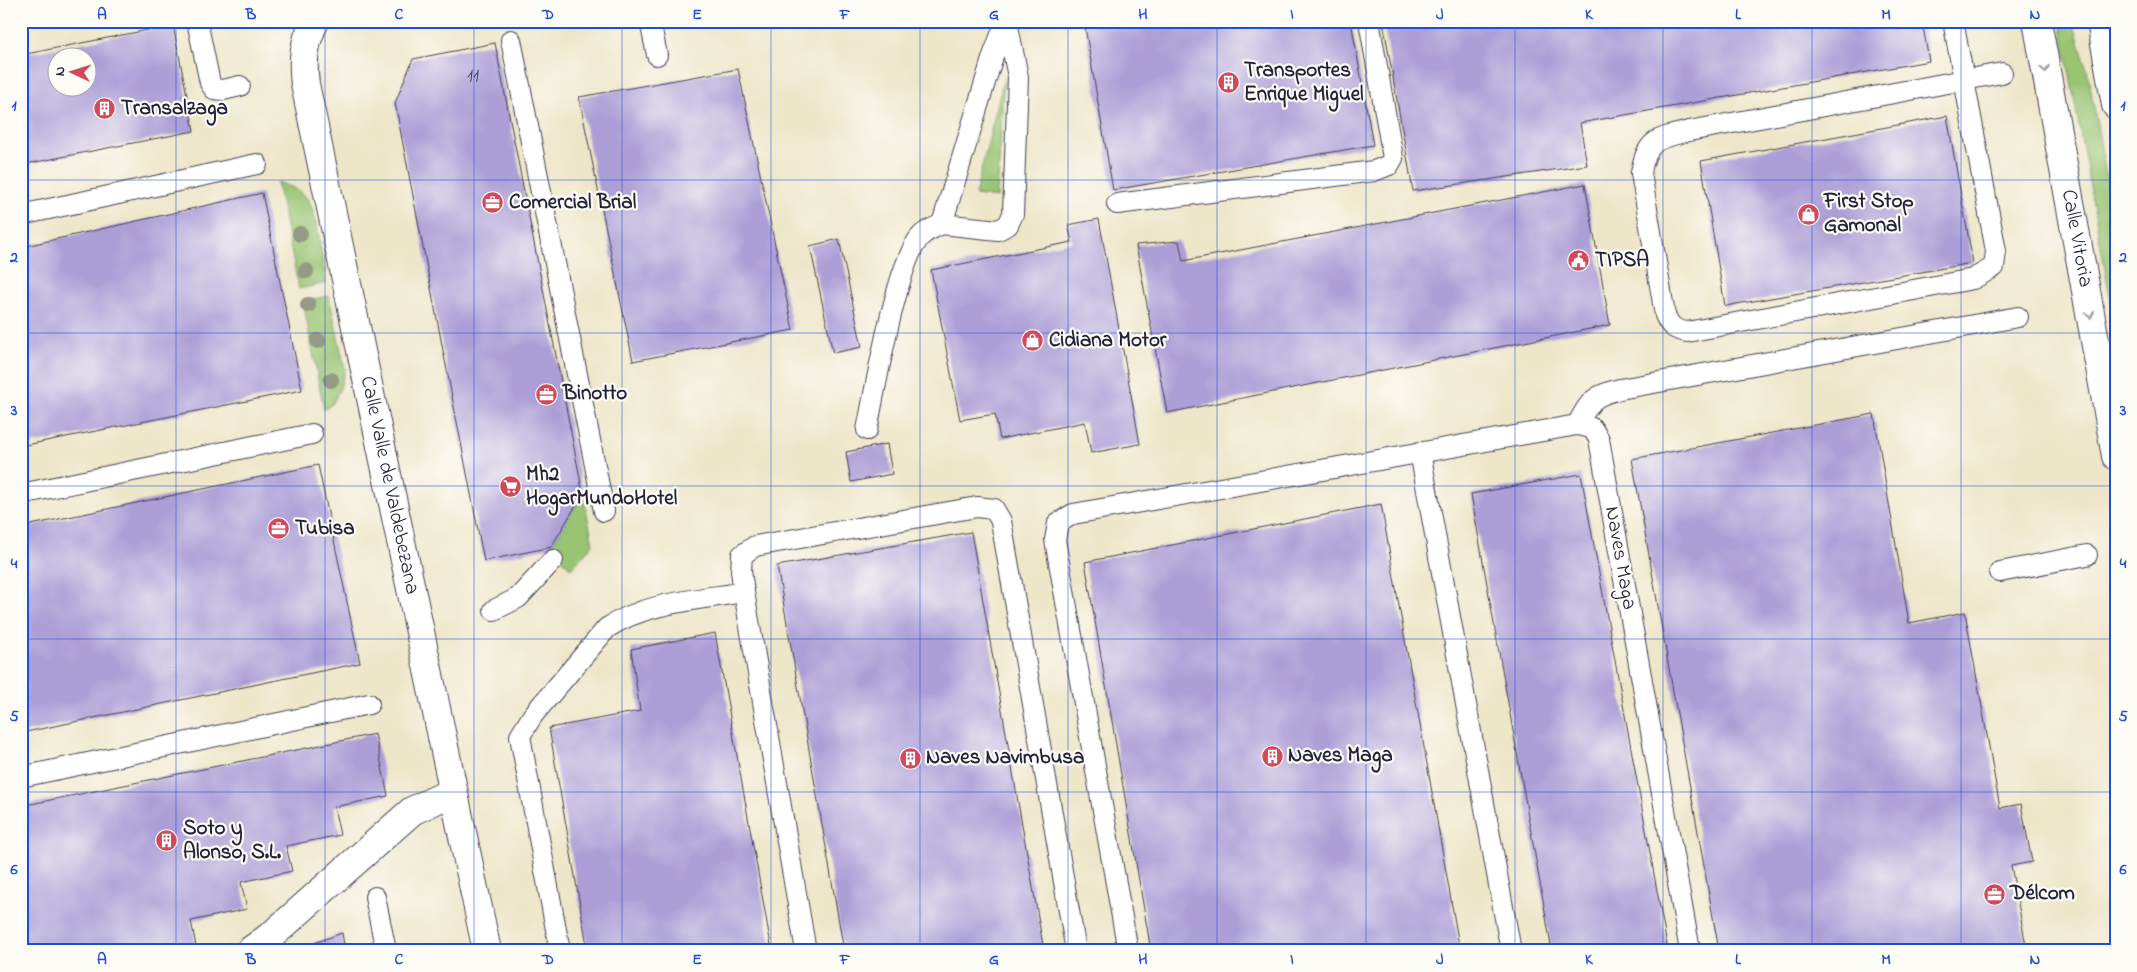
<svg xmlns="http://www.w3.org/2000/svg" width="2137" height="972" font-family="'Indie Flower',sans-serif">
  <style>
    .green { fill: #99c572; stroke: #5e7456 }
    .building { fill: #ac9fd7; fill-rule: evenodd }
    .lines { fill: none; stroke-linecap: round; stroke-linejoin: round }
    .service-casing { stroke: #413f50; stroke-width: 22 }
    .minor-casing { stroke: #413f50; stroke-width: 30 }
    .trunk-casing { stroke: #413f50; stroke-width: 30 }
    .service { stroke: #fff; stroke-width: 20 }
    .minor { stroke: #fff; stroke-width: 28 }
    .trunk { stroke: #fff; stroke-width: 28 }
    .tree { fill: #959a85 }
    .oneway { stroke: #9c9ca7 }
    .grid { fill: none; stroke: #1d4ed8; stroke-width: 1; stroke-opacity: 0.55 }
    .labels { text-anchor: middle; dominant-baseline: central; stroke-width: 4.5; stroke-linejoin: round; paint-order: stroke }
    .number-label { font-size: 19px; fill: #444162 }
    .poi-label { font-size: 21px; font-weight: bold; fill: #22223b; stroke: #fdfcf7; text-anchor: start }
    .street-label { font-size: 21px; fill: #22223b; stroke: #fdfcf7 }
    .neatline { fill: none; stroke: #1d4ed8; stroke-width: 2 }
    .grid-label { font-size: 16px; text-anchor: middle; font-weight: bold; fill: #1d4ed8 }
  </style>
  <rect width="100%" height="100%" fill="#fdfcf7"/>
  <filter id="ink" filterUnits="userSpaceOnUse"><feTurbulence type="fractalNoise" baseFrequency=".02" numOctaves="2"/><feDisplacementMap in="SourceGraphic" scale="10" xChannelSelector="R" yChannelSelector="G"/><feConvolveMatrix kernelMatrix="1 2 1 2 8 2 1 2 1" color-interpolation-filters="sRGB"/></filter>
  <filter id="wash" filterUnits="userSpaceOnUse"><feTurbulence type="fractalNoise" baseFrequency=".0096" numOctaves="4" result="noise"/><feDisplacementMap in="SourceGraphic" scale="20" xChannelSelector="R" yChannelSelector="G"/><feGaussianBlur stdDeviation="1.12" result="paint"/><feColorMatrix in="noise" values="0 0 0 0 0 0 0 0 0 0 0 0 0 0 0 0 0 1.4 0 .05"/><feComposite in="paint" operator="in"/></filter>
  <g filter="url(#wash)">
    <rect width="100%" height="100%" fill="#eee6c9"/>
    <g class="green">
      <polygon points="2060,21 2073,21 2087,69 2116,231 2116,330"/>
      <polygon points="1004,78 997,198 975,195"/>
      <path d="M277 182C287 185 298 189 305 196 318 209 322 263 326 283L299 289Z"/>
      <polygon points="329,296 345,369 340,388 333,403 324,410 303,301"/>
      <polygon points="583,494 593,544 571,569 551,547"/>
    </g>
    <g id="blocks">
      <g class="building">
        <polygon points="1084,21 1351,21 1373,145 1113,190"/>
        <polygon points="1383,21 1922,21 1929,61 1580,123 1587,165 1413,191"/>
        <path d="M173 25 194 131 21 165V55ZM58 58H88V88H58Z"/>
        <polygon points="495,43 583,494 551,547 484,561 395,103 413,59"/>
        <polygon points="738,69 793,330 633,361 579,97"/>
        <polygon points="1947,116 1973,263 1725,306 1701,161"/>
        <polygon points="1585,184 1610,325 1167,413 1136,245 1179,241 1183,261"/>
        <polygon points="262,193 302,390 21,446 21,247"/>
        <polygon points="1099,219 1140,444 1091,453 1085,422 1000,439 995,414 960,420 931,270 1072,242 1068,225"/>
        <polygon points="839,239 862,347 833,353 810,246"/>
        <polygon points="1874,414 1909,623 1965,612 2000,808 2021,804 2032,862 2011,866 2027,951 1719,951 1632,459"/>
        <polygon points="887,444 892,474 851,482 846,452"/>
        <polygon points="318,465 360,663 21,733 21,527"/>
        <polygon points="1581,474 1668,951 1552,951 1471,494"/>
        <polygon points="1381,504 1460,951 1151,951 1085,562"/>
        <polygon points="971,532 1044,951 844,951 777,566"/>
        <polygon points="715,633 772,951 588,951 549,728 640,711 631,649"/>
        <polygon points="375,734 388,796 334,807 340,835 286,846 292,871 241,882 247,909 191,921 197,951 21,951 21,806"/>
        <polygon points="342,933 345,951 302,951 314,943"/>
      </g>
    </g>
  </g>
  <g filter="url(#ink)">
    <use href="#blocks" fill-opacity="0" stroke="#413f50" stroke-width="1"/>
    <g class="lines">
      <defs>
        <g id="service">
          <polyline points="197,21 210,83 214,89 223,90 240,86"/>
          <polyline points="650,21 657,55"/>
          <polyline points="1006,21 993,56 942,224 998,230 1008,225 1013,214 1018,77 1007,21"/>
          <path d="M1953 21 1996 251 1994 267 1973 279 1687 332C1675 330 1670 327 1665 315L1641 173C1646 139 1659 138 1689 131L1964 80 2002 73"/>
          <polyline points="511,40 604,511"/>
          <polyline points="1117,204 1374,171 1389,165 1393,158 1369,21"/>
          <polyline points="21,215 257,164"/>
          <path d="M1577 425C1591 400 1592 396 1620 389L2018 317"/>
          <path d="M867 430C875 391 897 258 922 235 928 230 936 227 942 224"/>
          <polyline points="1420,452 1511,951"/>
          <polyline points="21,494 312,434"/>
          <polyline points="2000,572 2087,555"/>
          <polyline points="494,610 518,598 553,560"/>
          <polyline points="21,777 369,704"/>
          <polyline points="375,897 386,951"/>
          <path d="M560 951 520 736 533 715 607 628C646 602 698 600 744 592"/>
          <polyline points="806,951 744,592 741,571 742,555 755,546 977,507 994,509 1001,521 1076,951"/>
          <polyline points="1128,951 1055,540 1058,523 1073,514 1577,425 1592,428 1599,439 1690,951"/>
        </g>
        <g id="minor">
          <path id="s1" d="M315 21C304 42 302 61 305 84L487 951"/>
          <polyline points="250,951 272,935 412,811 452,792"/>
        </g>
        <g id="trunk">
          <path id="s2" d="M2037 21 2116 456"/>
          <polyline points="2101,21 2116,105"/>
        </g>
      </defs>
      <use href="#service" class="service-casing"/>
      <use href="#minor" class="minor-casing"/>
      <use href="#trunk" class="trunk-casing"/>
      <use href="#service" class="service"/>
      <use href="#minor" class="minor"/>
      <use href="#trunk" class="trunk"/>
    </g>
    <g class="tree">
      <circle cx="300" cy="234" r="8"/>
      <circle cx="306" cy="271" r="8"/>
      <circle cx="308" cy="305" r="8"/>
      <circle cx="318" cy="341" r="8"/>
      <circle cx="331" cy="380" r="8"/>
    </g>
    <defs><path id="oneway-chevron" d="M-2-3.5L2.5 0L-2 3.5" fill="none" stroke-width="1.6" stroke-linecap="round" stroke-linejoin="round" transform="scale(1.25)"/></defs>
    <g class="oneway">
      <use href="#oneway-chevron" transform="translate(2045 69) rotate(80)"/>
      <use href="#oneway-chevron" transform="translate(2090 315) rotate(80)"/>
    </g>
  </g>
  <path class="grid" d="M176 21V951M325 21V951M474 21V951M622 21V951M771 21V951M920 21V951M1068 21V951M1217 21V951M1366 21V951M1515 21V951M1663 21V951M1812 21V951M1961 21V951M21 180H2116M21 333H2116M21 486H2116M21 639H2116M21 792H2116"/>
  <defs>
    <symbol id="building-disc" viewBox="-11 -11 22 22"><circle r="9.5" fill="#d1495b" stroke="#fdfcf7"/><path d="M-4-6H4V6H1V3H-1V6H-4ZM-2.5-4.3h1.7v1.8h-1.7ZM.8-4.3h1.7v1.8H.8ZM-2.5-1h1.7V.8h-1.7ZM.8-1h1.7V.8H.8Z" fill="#fff"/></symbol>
    <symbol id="office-disc" viewBox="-11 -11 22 22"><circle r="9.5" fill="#d1495b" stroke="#fdfcf7"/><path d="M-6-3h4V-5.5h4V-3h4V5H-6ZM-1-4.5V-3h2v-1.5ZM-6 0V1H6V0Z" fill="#fff"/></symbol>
    <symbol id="shop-disc" viewBox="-11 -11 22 22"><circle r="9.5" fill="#d1495b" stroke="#fdfcf7"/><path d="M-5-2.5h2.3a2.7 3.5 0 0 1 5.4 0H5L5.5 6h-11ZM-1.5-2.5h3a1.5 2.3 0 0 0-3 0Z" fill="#fff"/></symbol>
    <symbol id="civic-disc" viewBox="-11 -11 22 22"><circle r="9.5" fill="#d1495b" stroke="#fdfcf7"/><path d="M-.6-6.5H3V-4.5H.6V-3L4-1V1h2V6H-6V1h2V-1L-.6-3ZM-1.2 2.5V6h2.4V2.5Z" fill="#fff"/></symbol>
    <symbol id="supermarket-disc" viewBox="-11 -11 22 22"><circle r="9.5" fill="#d1495b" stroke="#fdfcf7"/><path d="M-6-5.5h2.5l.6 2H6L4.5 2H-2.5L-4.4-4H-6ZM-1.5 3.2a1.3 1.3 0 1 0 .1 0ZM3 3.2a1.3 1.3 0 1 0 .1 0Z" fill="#fff"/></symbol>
  </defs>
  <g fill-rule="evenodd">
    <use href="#building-disc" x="1216" y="70" width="25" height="25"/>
    <use href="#building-disc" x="92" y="96" width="25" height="25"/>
    <use href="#office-disc" x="480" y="190" width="25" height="25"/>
    <use href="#shop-disc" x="1796" y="202" width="25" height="25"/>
    <use href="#civic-disc" x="1566" y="248" width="25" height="25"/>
    <use href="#shop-disc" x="1020" y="328" width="25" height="25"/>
    <use href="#office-disc" x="534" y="382" width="25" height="25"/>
    <use href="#supermarket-disc" x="498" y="474" width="25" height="25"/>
    <use href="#office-disc" x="266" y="516" width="25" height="25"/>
    <use href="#building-disc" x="1260" y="744" width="25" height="25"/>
    <use href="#building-disc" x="898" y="746" width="25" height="25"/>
    <use href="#building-disc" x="154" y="828" width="25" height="25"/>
    <use href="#office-disc" x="1982" y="882" width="25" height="25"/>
  </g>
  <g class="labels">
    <g class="number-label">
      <text x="473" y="76">11</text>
    </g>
    <g class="poi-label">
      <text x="1244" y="71">Transportes<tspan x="1244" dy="24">Enrique Miguel</tspan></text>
      <text x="121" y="109">Transalzaga</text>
      <text x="1824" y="202">First Stop<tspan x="1824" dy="24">Gamonal</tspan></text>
      <text x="509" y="203">Comercial Brial</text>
      <text x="1595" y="261">TIPSA</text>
      <text x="1049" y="341">Cidiana Motor</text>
      <text x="563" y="394">Binotto</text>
      <text x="526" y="475">Mh2<tspan x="526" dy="24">HogarMundoHotel</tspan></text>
      <text x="295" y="529">Tubisa</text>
      <text x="1288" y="756">Naves Maga</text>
      <text x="926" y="758">Naves Navimbusa</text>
      <text x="183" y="829">Soto y<tspan x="183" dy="24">Alonso, S.L.</tspan></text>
      <text x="2010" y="894">Délcom</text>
    </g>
    <g class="street-label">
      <text stroke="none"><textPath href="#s2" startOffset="221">Calle Vitoria</textPath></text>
      <text stroke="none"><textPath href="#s1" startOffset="475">Calle Valle de Valdebezana</textPath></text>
      <text transform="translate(1620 558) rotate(80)">Naves Maga</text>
    </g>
  </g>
  <rect width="2137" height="972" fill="none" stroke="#fdfcf7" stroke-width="55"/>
  <g transform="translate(72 72) rotate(274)"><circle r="24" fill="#fdfcf7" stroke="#a5a5ac"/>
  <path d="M0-4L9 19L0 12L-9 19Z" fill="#d1495b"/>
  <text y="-8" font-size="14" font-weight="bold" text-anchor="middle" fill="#22223b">N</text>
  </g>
  <rect x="28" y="28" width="2082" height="916" class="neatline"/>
  <g class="grid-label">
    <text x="102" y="19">A</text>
    <text x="251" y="19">B</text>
    <text x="399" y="19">C</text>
    <text x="548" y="19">D</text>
    <text x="697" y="19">E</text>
    <text x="845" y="19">F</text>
    <text x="994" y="19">G</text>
    <text x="1143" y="19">H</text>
    <text x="1292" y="19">I</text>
    <text x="1440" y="19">J</text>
    <text x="1589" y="19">K</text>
    <text x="1738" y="19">L</text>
    <text x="1886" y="19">M</text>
    <text x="2035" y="19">N</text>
    <text x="14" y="110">1</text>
    <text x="2123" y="110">1</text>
    <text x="14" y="262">2</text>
    <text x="2123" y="262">2</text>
    <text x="14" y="415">3</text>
    <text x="2123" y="415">3</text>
    <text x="14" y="568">4</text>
    <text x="2123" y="568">4</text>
    <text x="14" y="721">5</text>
    <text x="2123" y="721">5</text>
    <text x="14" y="874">6</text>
    <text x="2123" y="874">6</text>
    <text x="102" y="964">A</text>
    <text x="251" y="964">B</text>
    <text x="399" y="964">C</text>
    <text x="548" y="964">D</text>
    <text x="697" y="964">E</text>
    <text x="845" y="964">F</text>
    <text x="994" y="964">G</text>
    <text x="1143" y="964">H</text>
    <text x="1292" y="964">I</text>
    <text x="1440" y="964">J</text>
    <text x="1589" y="964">K</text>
    <text x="1738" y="964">L</text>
    <text x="1886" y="964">M</text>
    <text x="2035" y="964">N</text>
  </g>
</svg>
